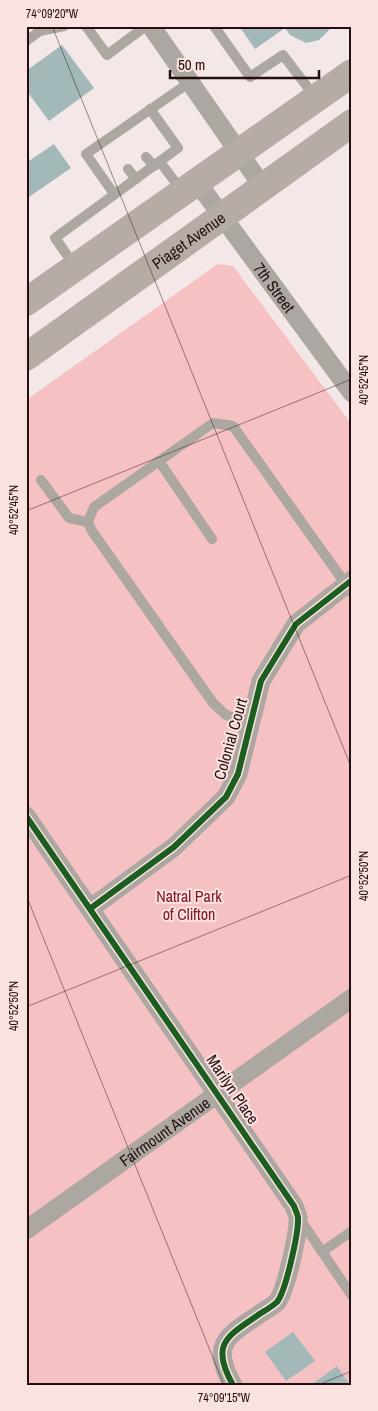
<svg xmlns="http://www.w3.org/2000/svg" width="378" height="1411" font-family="'Archivo Narrow',sans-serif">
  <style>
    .green { fill: #f6c1c2 }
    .building { fill: #a3b8b9 }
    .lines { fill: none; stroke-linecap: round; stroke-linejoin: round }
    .service { stroke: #ada7a1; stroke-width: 10 }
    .minor { stroke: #ada7a1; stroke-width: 19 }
    .trunk { stroke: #b5aca6; stroke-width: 28 }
    .cycleway-casing { stroke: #fae2e1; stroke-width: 9 }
    .cycleway { stroke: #1b5e20; stroke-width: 6 }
    .ticks { fill: none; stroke: #230f10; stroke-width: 1; stroke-opacity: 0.45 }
    .labels { text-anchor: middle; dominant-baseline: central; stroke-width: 4; stroke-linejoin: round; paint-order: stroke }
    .street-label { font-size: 16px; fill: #230f10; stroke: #fae2e1 }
    .park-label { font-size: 16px; fill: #841528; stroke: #fae2e1 }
    .neatline { fill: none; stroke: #230f10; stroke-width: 2 }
    .ticks-label { font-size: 12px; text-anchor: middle; fill: #230f10 }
  </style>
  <rect width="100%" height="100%" fill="#f4e7e7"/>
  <polygon class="green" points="218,264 233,266 352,425 352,1385 26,1385 26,400"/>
  <g class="building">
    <polygon points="239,26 333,26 319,40 306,43 290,35 285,28 255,49"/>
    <polygon points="62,45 94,88 49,121 26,90 26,71"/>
    <polygon points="54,144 71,168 26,199 26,163"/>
    <polygon points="293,1332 315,1361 286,1381 265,1352"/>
    <polygon points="337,1366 350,1385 311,1385"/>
  </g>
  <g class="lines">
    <g class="service">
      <polyline points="37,26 40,31 64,26"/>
      <polyline points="86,26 107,55 146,26"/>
      <polyline points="214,26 250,77 283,55 315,97"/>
      <polyline points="26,41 40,31"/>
      <polyline points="146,157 154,166"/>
      <polyline points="160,162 182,191"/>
      <polyline points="128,169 136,179"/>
      <polyline points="114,194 86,154 190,82"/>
      <polyline points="75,266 55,238 178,148 150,109"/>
      <polyline points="159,461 212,539"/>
      <polyline points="41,480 69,518 88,522"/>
      <polyline points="250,724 226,715 213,703 92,531 88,522 94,507 213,423 233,426 352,593"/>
      <polyline points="300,1219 352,1296"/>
      <polyline points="322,1252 352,1231"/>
    </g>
    <g class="minor">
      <polyline points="151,26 263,187"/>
      <path id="s1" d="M197 182 352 393"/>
      <path d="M26 816 294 1206C295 1209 297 1213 298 1217 299 1231 286 1291 277 1302 273 1306 266 1310 261 1313 228 1336 209 1343 233 1385"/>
      <polyline points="91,908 174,847 226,797 238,774 261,681 296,624 352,580"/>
      <path id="s2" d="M26 1230 352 998"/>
    </g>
    <g class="trunk">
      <polyline points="26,302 352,73"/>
      <path id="s3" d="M26 357 352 123"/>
    </g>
    <defs>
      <g id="cycleway">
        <path d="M26 816 294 1206C295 1209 297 1213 298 1217 299 1231 286 1291 277 1302 273 1306 266 1310 261 1313 228 1336 209 1343 233 1385"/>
        <polyline points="91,908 174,847 226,797 238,774 261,681 296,624 352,580"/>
      </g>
    </defs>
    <use href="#cycleway" class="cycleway-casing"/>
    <use href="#cycleway" class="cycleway"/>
  </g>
  <path class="ticks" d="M52 26 352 769M26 511 352 379M26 895 224 1385M26 1007 352 875M318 1385 352 1371"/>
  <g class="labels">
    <g class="street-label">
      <text stroke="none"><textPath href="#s3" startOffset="200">Piaget Avenue</textPath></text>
      <text stroke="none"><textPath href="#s1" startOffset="131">7th Street</textPath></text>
      <text transform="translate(230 739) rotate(-74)">Colonial Court</text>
      <text transform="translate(233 1089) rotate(56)">Marilyn Place</text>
      <text stroke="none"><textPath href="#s2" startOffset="170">Fairmount Avenue</textPath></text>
    </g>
    <g class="park-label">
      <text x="189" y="896">Natral Park<tspan x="189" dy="18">of Clifton</tspan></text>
    </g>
  </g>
  <rect width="378" height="1411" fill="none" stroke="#fae2e1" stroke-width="55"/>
  <path d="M170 70v8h149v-8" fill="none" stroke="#230f10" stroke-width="2.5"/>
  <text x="178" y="70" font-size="15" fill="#230f10" stroke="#fae2e1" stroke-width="4" paint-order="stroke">50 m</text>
  <rect x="28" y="28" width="322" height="1356" class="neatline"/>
  <g class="ticks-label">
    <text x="52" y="18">74°09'20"W</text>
    <text transform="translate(364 380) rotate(-90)" y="4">40°52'45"N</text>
    <text transform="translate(14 510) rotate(-90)" y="4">40°52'45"N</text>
    <text transform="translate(364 876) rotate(-90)" y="4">40°52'50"N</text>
    <text transform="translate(14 1006) rotate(-90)" y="4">40°52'50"N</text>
    <text x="224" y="1402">74°09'15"W</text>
  </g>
</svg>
